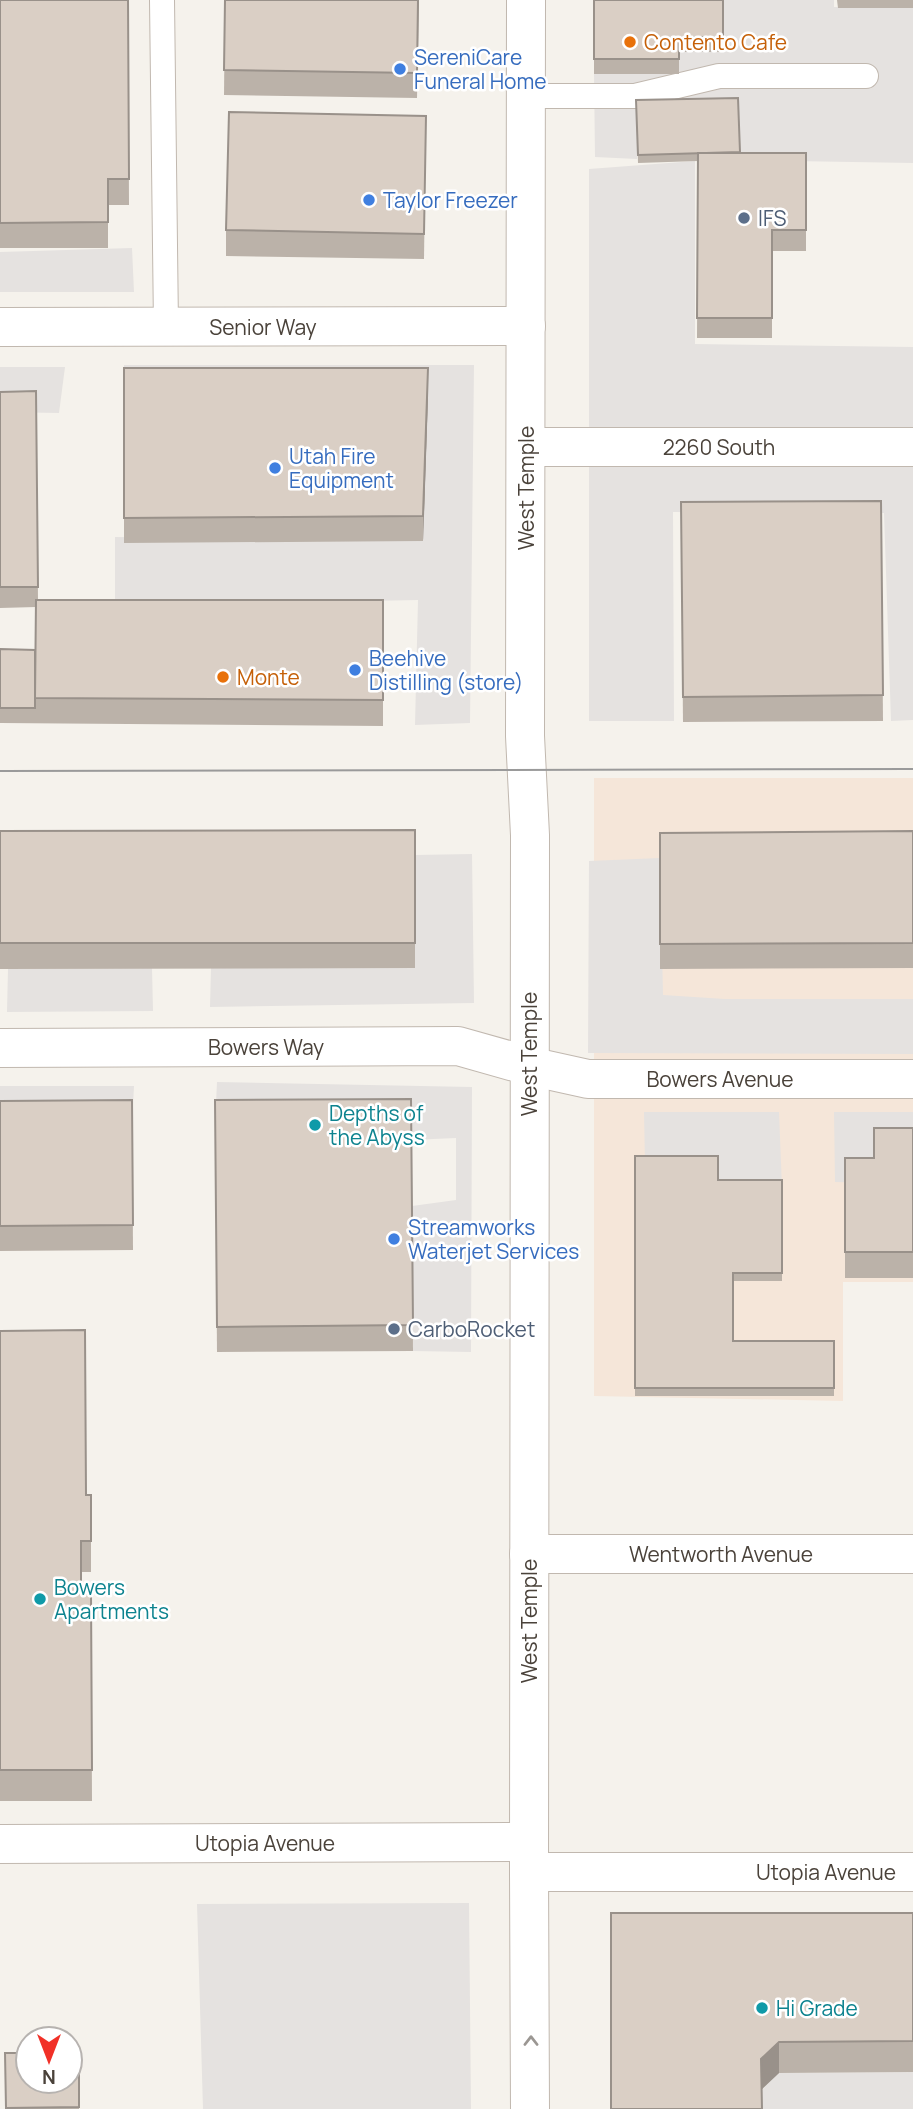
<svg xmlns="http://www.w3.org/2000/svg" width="913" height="2109" font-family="Manrope,sans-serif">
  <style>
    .commercial { fill: #f5e6d9 }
    .parking { fill: #e5e2e0 }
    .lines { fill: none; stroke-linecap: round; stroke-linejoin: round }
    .service-casing { stroke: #c1b8af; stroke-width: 26 }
    .minor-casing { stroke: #c1b8af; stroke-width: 40 }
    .tertiary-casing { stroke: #c1b8af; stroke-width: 40 }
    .service { stroke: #fff; stroke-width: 24 }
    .minor { stroke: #fff; stroke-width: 38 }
    .tertiary { stroke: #fff; stroke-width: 38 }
    .tram { stroke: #9a9a9a; stroke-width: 2 }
    .wall { fill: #bbb2a9 }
    .shaded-wall { fill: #99918a }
    .building { fill: #dacfc5; stroke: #99918a; stroke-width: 2 }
    .oneway { stroke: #9b9793 }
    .food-dot { fill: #e8710a; stroke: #fff; stroke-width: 2.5 }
    .shop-dot { fill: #3f7fe0; stroke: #fff; stroke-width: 2.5 }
    .service-dot { fill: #5c6f8a; stroke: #fff; stroke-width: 2.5 }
    .culture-dot { fill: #0f9aa8; stroke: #fff; stroke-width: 2.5 }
    .labels { text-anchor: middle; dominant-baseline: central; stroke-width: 5; stroke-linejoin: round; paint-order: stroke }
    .food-label { font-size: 21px; fill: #c56008; stroke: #fff; text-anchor: start }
    .shop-label { font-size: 21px; fill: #366cbe; stroke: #fff; text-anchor: start }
    .service-label { font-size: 21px; fill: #4e5e75; stroke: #fff; text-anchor: start }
    .street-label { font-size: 21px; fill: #4a423a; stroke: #fff }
    .culture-label { font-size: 21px; fill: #0d838f; stroke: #fff; text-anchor: start }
  </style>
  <rect width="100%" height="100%" fill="#f5f2ec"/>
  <polygon class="commercial" points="594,778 913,778 913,1282 843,1282 843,1401 594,1396"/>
  <g class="parking">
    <polygon points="594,0 834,0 834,7 913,8 913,163 740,160 637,108 637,159 595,157 594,74 678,74 679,52 723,52 723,7 594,6"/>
    <polygon points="695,161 695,344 913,347 913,720 891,721 884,513 673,512 674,721 589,721 589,169"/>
    <polygon points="132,248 134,292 0,292 0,252"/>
    <polygon points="124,365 474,365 470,723 415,725 418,600 369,601 115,626 115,537 422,541 428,394 124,394"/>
    <polygon points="0,367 65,367 59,413 0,412"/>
    <polygon points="472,854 474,1003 210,1007 211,968 415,855"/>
    <polygon points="660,858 663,995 725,999 913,999 913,1054 588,1053 589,861"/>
    <polygon points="152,968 153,1011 7,1012 8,969"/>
    <polygon points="217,1082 472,1087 471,1352 413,1351 412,1206 456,1200 456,1138 411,1140 411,1125 215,1125"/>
    <polygon points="0,1086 134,1086 132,1125 0,1126"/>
    <polygon points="644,1112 779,1112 782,1188 718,1188 717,1164 645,1164"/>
    <polygon points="834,1112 913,1112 913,1154 874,1183 835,1182"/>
    <polygon points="469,1903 471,2109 203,2109 197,1904"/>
    <polygon points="913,2072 913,2109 761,2109 761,2090 779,2073"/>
  </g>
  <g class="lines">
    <defs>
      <g id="service">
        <polyline points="162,0 166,327"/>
        <polyline points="526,96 635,96 719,76 866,76"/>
      </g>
      <g id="minor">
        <polyline points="0,327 526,326"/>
        <polyline points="526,447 913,447"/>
        <polyline points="0,1048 458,1046 529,1066 588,1079 913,1079"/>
        <polyline points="529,1554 913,1554"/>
        <polyline points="0,1844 529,1842"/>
        <polyline points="529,1872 913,1872"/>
      </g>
      <polyline id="tertiary" points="526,0 525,736 530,835 529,1872 530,2109"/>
    </defs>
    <use href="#service" class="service-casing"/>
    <use href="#minor" class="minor-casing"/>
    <use href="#tertiary" class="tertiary-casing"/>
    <use href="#service" class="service"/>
    <use href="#minor" class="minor"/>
    <use href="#tertiary" class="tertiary"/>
    <polyline class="tram" points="0,771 913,769"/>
  </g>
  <g class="wall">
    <polygon points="0,0 128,0 129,205 108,205 108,248 0,248"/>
    <polygon points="225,0 419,0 417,98 224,95"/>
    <polygon points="594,0 723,0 723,52 679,52 679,74 594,74"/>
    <polygon points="837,0 913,0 913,8 838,8"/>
    <polygon points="636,100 740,153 806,153 806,251 772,251 772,338 697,338 698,161 638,163"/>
    <polygon points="426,116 424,259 226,256 226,230"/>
    <polygon points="124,368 428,394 423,541 124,543"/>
    <polygon points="36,391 38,600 383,600 383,726 0,723 0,649 35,650 36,607 0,608 0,392"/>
    <polygon points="881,501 883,721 683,722 681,502"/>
    <polygon points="415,830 415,968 0,969 0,831"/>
    <polygon points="913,831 913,968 660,969 660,833"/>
    <polygon points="411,1099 413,1351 217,1352 215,1100"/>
    <polygon points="132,1100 133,1250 0,1251 0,1101"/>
    <polygon points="913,1128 913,1278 845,1278 845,1158 874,1158"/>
    <polygon points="635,1156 718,1180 782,1180 782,1281 733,1281 733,1341 834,1341 834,1396 635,1396"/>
    <polygon points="0,1331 86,1495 91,1495 91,1572 81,1572 81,1594 91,1594 92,1801 0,1801"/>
    <polygon points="913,1913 913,2072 779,2073 761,2090 611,2109"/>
    <rect x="5" y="2053" width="74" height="56"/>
  </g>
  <g class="shaded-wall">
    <polygon points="428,368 428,394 423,541 423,516"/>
    <polygon points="779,2042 779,2073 761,2090 761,2059"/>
  </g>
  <g class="building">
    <polygon points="0,0 128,0 129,179 108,179 108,222 0,223"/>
    <polygon points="225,0 418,0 417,73 224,70"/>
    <polygon points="594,0 723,0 723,37 679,37 679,59 594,59"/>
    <polygon points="738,98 740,152 638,155 636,100"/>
    <polygon points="229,112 426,116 424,234 226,230"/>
    <polygon points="698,153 806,153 806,230 772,230 772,318 697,318"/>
    <polygon points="124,368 428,368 423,516 124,518"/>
    <polygon points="36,391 38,587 0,587 0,392"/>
    <polygon points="881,501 883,695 683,697 681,502"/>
    <polygon points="36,600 383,600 383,700 35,698"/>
    <polygon points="0,649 35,650 35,708 0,708"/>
    <polygon points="415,830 415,943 0,943 0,831"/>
    <polygon points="913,831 913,943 660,944 660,833"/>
    <polygon points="411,1099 413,1325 217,1327 215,1100"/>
    <polygon points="132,1100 133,1225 0,1226 0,1101"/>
    <polygon points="874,1128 913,1128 913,1252 845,1252 845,1158 874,1158"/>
    <polygon points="635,1156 718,1156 718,1180 782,1180 782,1273 733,1273 733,1341 834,1341 834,1388 635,1388"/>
    <polygon points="85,1330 86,1495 91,1495 91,1541 81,1541 81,1594 91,1594 92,1770 0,1770 0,1331"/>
    <polygon points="611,1913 913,1913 913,2041 779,2042 761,2059 762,2109 611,2109"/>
    <polygon points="5,2053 28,2053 28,2081 70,2081 70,2053 79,2053 79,2107 6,2108"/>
  </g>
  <defs><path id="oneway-chevron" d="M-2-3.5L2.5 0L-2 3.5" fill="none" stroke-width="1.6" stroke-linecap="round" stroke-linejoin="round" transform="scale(1.75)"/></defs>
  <use class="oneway" href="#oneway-chevron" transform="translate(531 2041) rotate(-90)"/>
  <g class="food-dot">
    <circle cx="630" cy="42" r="7"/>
    <circle cx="223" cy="677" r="7"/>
  </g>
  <g class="shop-dot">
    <circle cx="400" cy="69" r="7"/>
    <circle cx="369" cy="200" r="7"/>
    <circle cx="275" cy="468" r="7"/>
    <circle cx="355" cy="670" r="7"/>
    <circle cx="394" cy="1239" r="7"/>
  </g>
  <g class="service-dot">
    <circle cx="744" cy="218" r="7"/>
    <circle cx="394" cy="1329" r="7"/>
  </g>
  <g class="culture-dot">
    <circle cx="315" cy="1125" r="7"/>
    <circle cx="40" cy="1599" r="7"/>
    <circle cx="762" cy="2008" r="7"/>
  </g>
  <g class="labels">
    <g class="food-label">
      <text x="644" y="42">Contento Cafe</text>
      <text x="237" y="677">Monte</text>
    </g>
    <g class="shop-label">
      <text x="414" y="57">SereniCare<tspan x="414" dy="24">Funeral Home</tspan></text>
      <text x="383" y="200">Taylor Freezer</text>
      <text x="289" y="456">Utah Fire<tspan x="289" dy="24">Equipment</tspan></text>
      <text x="369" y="658">Beehive<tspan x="369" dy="24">Distilling (store)</tspan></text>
      <text x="408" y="1227">Streamworks<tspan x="408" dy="24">Waterjet Services</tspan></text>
    </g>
    <g class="service-label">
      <text x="758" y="218">IFS</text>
      <text x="408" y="1329">CarboRocket</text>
    </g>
    <g class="street-label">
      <text x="263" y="327">Senior Way</text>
      <text x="719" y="447">2260 South</text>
      <text transform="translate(526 488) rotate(-90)">West Temple</text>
      <text x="266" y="1047">Bowers Way</text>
      <text transform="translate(529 1054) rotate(-90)">West Temple</text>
      <text x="720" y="1079">Bowers Avenue</text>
      <text x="721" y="1554">Wentworth Avenue</text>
      <text transform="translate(529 1621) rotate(-90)">West Temple</text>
      <text x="265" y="1843">Utopia Avenue</text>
      <text x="826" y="1872">Utopia Avenue</text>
    </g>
    <g class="culture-label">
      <text x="329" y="1113">Depths of<tspan x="329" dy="24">the Abyss</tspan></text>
      <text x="54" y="1587">Bowers<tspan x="54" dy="24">Apartments</tspan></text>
      <text x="776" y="2008">Hi Grade</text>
    </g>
  </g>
  <g transform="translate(49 2060) rotate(180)"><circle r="33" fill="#ffffff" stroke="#b7b3b0" stroke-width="2"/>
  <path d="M0-5L12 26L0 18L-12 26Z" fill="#f13027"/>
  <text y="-10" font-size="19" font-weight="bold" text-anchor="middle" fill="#4a423a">N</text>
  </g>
</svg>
